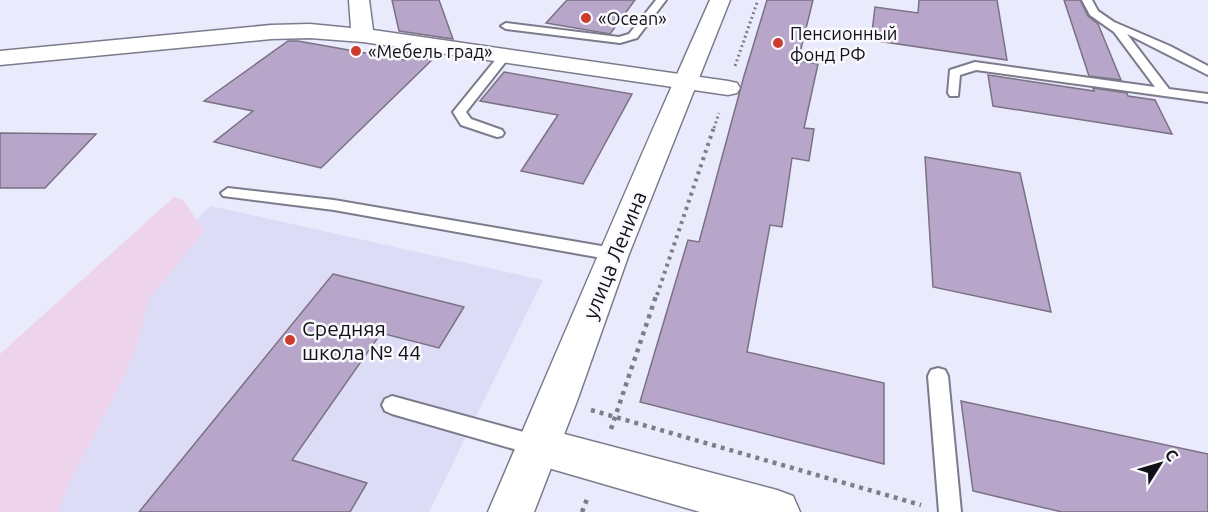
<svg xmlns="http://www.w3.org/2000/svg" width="1208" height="512" font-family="Ubuntu,sans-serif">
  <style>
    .built { fill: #dddcf7 }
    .green { fill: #edd4ec }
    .building { fill: #b7a6ca; stroke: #7a7282; stroke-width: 1.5 }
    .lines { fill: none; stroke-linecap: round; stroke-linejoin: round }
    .service-casing { stroke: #7b7b8c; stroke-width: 4 }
    .minor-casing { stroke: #7b7b8c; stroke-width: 3 }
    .tertiary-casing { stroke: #7b7b8c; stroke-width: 3 }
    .path-far2 { stroke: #7d7d8a; stroke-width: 3; stroke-dasharray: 2 3; stroke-linecap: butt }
    .path-far1 { stroke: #7d7d8a; stroke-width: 4; stroke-dasharray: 3 4.5; stroke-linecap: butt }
    .path { stroke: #7d7d8a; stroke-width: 4.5; stroke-dasharray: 4 5; stroke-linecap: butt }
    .service { fill: #fff; fill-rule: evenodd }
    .minor { fill: #fff; fill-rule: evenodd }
    .tertiary { fill: #fff; fill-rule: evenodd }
    .poi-dot { fill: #ca3d2f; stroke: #f9f9fd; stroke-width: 2 }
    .labels { text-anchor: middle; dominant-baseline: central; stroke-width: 5; stroke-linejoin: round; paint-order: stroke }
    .far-poi-label { font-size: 18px; fill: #111118; stroke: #f9f9fd; text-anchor: start }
    .street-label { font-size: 21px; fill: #111118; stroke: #f9f9fd }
    .poi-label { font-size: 21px; fill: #111118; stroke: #f9f9fd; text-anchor: start }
  </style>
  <rect width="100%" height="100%" fill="#eaeafd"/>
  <polygon class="built" points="211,206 543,280 429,512 0,512 0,400"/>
  <polygon class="green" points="174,197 183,200 204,231 149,299 138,343 121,383 67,488 58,512 0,512 0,354"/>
  <g class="building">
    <polygon points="392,0 439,0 453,39 399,31"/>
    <polygon points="567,0 635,0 610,34 546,23"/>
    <polygon points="767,0 813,0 798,61 818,64 804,128 814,129 809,161 792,158 782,227 770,225 747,352 884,383 884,464 640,402 688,240 699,242 744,76"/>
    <polygon points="919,0 997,0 1007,60 871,40 875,7 918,13"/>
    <polygon points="1064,0 1080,0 1088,16 1098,24 1121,80 1089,76"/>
    <polygon points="288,41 298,41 405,60 403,50 437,55 321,168 214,142 253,111 204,101"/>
    <polygon points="504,72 632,94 583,184 521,171 558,115 480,101"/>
    <polygon points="988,75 1094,91 1093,88 1127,93 1128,96 1155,100 1172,134 993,106"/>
    <polygon points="0,133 96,134 45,188 0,188"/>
    <polygon points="925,157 1020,173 1051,312 933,287"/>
    <polygon points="333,274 464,307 439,348 381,333 292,460 367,483 350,512 139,512"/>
    <polygon points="961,401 1208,454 1208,512 1062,512 973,491"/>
  </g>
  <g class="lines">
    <defs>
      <g id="service">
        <polygon points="656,0 666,0 637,38 620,43 506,29 501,26 506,23 619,37 629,34"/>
        <polygon points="1082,0 1092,0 1098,11 1114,22 1170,46 1208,66 1208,75 1127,34 1169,89 1208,94 1208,102 976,70 960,75 958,96 950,96 948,93 950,70 975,62 1155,87 1114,32 1090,15"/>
        <polygon points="505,52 511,55 466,112 471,119 502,130 504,133 502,136 497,137 461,125 453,112 501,53"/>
        <polygon points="228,188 334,200 613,248 619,250 621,254 619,258 613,260 334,210 223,196 221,193"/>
        <polygon points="938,368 945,370 948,376 961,512 939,512 928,376 931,370"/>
        <polygon points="392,396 538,436 545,439 549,446 545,453 538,456 392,414 385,411 382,405 385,399"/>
      </g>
      <g id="minor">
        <polygon points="349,0 369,0 373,30 728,81 737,83 740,88 737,93 728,95 363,42 310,38 271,39 0,65 0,51 271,25 310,24 351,28"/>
        <polygon points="538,427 777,490 793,496 800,512 700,512 538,465 523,460 517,446 523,432"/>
      </g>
      <path id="tertiary" d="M710 0H730L629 254 577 401 534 512H488C561 341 634 170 710 0Z"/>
    </defs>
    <use href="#service" class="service-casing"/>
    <use href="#minor" class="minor-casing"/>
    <use href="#tertiary" class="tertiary-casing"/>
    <g class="path-far2">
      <polyline points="735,66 758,0"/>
      <polyline points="714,128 719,113"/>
    </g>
    <polyline class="path-far1" points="657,295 714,127"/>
    <g class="path">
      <polyline points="591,410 921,505"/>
      <polyline points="611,429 657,293"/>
      <polyline points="582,512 587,499"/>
    </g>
    <use href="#service" class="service"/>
    <use href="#minor" class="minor"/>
    <use href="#tertiary" class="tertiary"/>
  </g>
  <g class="poi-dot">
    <circle cx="586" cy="18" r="6"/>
    <circle cx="778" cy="43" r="6"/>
    <circle cx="356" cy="51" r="6"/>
    <circle cx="290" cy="340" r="6"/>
  </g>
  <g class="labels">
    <g class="far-poi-label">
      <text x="598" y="18">«Оcean»</text>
      <text x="790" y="33">Пенсионный<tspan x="790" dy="21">фонд РФ</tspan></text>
      <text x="368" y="51">«Мебель град»</text>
    </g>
    <g class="street-label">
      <text transform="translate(614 255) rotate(-68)">улица Ленина</text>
    </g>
    <g class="poi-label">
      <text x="302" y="328">Средняя<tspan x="302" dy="24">школа № 44</tspan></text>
    </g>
  </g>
  <g transform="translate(1160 464) rotate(53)" stroke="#f9f9fd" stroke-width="4.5" paint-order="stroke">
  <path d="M0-4.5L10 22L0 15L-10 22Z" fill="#111118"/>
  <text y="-9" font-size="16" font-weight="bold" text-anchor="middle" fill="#111118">С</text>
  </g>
</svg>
